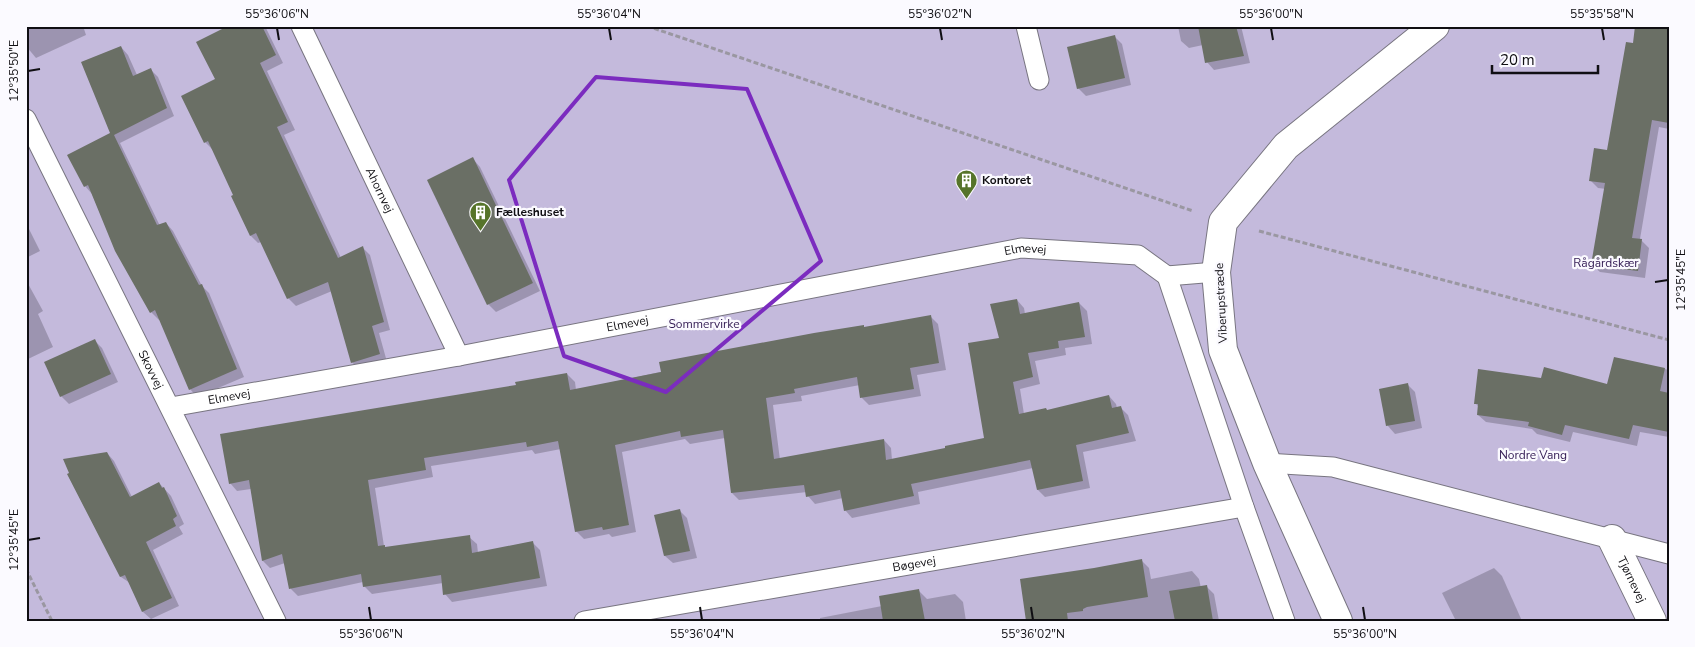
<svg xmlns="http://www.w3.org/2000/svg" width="1695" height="647" font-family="'Nunito Sans',sans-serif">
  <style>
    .green { fill: #c4badc }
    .shadow { fill: #0003 }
    .building { fill: #6a6f65 }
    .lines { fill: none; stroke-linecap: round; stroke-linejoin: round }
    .service-casing { stroke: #787580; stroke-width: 21 }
    .minor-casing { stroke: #787580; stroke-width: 30 }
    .path { stroke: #9a97a1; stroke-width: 3; stroke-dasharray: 5 2.5; stroke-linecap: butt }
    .service { stroke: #fff; stroke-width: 19 }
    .minor { stroke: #fff; stroke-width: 28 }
    .marked { fill: none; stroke: #7b2cbf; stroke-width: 4; stroke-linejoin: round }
    .ticks { fill: none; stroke: #100f13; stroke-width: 2 }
    .labels { text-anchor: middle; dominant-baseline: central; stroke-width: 4.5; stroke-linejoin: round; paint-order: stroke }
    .poi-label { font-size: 12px; font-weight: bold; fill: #100f13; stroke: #fbfaff; text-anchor: start }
    .street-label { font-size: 12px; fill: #100f13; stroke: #fbfaff }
    .park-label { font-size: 12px; fill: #321a53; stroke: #fbfaff }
    .neatline { fill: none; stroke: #100f13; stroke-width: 2 }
    .ticks-label { font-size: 12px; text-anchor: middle; fill: #100f13 }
  </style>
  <rect width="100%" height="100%" fill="#efebf8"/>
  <rect class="green" x="26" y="26" width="1643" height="595"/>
  <g class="shadow">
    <polygon points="26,26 83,26 86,35 36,58 26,46"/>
    <polygon points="231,26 265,26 283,63 267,71 295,130 284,135 341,258 363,248 370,255 390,330 379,333 387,362 359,370 352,362 332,291 296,306 288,298 261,242 258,243 251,236 235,195 213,150 205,142 217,80"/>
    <polygon points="1178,26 1241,26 1250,63 1214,70 1207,62 1203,45 1189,48 1181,41"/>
    <polygon points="1669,26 1669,129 1659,127 1640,239 1649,248 1645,278 1600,272 1592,265 1606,189 1598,188 1590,180 1608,151 1634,44"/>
    <polygon points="1114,36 1122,44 1131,85 1086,96 1078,88"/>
    <polygon points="121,47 128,55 137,75 150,69 158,77 174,116 120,143 160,226 166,223 173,231 202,286 209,293 244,377 197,397 190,389 160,319 159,320 151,312 116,250 92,194 85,186 112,134"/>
    <polygon points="473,159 480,167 540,291 496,312 488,304"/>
    <polygon points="26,223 40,251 26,258"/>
    <polygon points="26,280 43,311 38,314 53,347 26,360"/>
    <polygon points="1017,300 1024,308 1025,314 1079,303 1087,311 1092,344 1065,348 1066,355 1035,361 1040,384 1020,389 1024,414 1048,411 1109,396 1116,404 1117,408 1121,408 1128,415 1136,441 1083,452 1090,488 1045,497 1038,490 1033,468 918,492 920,504 852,518 845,510 843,498 815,504 808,496 807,492 739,500 732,493 725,438 690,444 685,439 622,452 636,532 612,537 609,534 584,539 576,531 561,449 535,454 532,450 431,466 433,477 375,488 384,546 386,548 469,537 477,544 478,553 533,543 540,550 547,586 452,602 445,594 443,583 372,594 364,586 363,582 298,596 291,589 285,563 270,568 263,561 251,489 237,491 230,483 517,386 567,374 575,382 576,390 865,328 930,316 938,324 946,370 917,375 921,396 869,405 862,398 860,385 801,396 802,401 773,405 780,460 884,440 891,448 892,460 947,449 985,439 1001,339"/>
    <polygon points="95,341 102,348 118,382 69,404 61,396"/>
    <polygon points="1615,358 1669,370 1669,437 1640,432 1637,446 1573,432 1570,442 1537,434 1532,429 1486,422 1478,415 1479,407 1475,403 1542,379 1608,386"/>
    <polygon points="1407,384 1415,392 1422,428 1395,434 1388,426 1380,390"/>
    <polygon points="107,453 114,461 132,497 159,483 171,496 184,524 179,527 183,534 153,550 179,606 151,619 143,612 130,583 121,577 68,475"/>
    <polygon points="680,511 687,518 697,558 673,563 665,556 656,516"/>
    <polygon points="1141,560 1149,568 1151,579 1192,571 1199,579 1201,588 1207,587 1214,594 1219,621 1027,621 1094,569"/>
    <polygon points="1494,568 1502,576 1522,621 1456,621 1442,593"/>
    <polygon points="919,591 927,599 955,594 963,602 966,621 820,621 820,618 882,606"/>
  </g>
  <g class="building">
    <polygon points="228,26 262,26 276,55 260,63 288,122 277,127 338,258 363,246 384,322 372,326 380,354 351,363 328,282 287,299 256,233 250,236 231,196 233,195 208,141 204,143 181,96 215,79 196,42"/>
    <polygon points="1198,26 1236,26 1244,56 1205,63"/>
    <polygon points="1635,26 1669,26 1669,123 1652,120 1632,238 1642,239 1638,271 1591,265 1605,183 1589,181 1594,148 1607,150 1626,42 1633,43"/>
    <polygon points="1115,35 1125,78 1077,89 1067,47"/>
    <polygon points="121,46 133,76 151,68 167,108 114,135 157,225 166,222 199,285 202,284 237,369 189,390 155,310 150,313 115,251 88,185 84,187 67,155 110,133 81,62"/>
    <polygon points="473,157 533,283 487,305 427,180"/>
    <polygon points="1017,299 1020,314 1079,302 1085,337 1058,341 1059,348 1028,353 1033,377 1013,382 1019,414 1046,408 1047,410 1109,395 1112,408 1121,406 1129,433 1076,445 1083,481 1037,490 1030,460 911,484 914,496 844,511 840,490 806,497 804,485 731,493 723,430 681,437 680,431 615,445 629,525 603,530 602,527 575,532 558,441 527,447 526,442 424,458 426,470 368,480 378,546 385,545 385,547 470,535 472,553 533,541 540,578 443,595 441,575 363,587 361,574 289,589 282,554 262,561 249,480 229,484 220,434 516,385 515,382 567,373 570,390 661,372 659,362 814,333 864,325 864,327 931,315 939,363 910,368 914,389 860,398 857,377 794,389 795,393 766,398 774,459 884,439 886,460 945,448 945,446 984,438 968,343 999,338 990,304"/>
    <polygon points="95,339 111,374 60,397 44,362"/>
    <polygon points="1614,357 1665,368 1660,391 1669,393 1669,432 1633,425 1629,439 1565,425 1562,435 1528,426 1529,422 1477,415 1478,404 1474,404 1478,369 1541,378 1544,367 1607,384"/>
    <polygon points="1408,383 1415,421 1386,426 1379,389"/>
    <polygon points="107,452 130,497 159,482 162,488 164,487 177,516 173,519 176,526 146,542 172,598 142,612 125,575 120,577 67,474 69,473 63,459"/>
    <polygon points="680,509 690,551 664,556 654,515"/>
    <polygon points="1142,559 1148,597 1087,607 1083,609 1083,611 1067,613 1068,621 1026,621 1020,579 1094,568"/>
    <polygon points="1207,585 1213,621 1175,621 1169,591"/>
    <polygon points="919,589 925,621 883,621 879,596"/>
  </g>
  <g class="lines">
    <defs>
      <g id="service">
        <path id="s1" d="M301 26 459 356"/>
        <polyline points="1026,26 1039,80"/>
        <path id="s2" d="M26 119 276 621"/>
        <polyline points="1167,276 1244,507 1285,621"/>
        <polyline points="1167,276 1216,272"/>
        <path id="s3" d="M171 407 459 356 1021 248 1138 255 1167 276"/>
        <polyline points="1267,463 1333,467 1669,554"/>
        <path id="s4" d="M584 621 1244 507"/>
      </g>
      <g id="minor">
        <path id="s5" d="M1612 539 1652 621"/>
        <polyline points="1338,621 1267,463 1223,350 1216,272 1223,222 1286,146 1435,26"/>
      </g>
    </defs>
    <use href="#service" class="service-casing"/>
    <use href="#minor" class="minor-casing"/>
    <g class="path">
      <polyline points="647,26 1193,211"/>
      <polyline points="1259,231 1669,340"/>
      <polyline points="26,569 52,621"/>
    </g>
    <use href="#service" class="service"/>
    <use href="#minor" class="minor"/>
  </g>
  <path class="marked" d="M596 77 747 89 821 261 666 392 564 356 509 180Z"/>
  <path class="ticks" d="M277 28 279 40M609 28 611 40M940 28 942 40M1271 28 1273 40M1602 28 1604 40M28 71 40 69M1655 282 1668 280M28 540 40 538M369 607 371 620M700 607 702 620M1031 607 1033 620M1363 607 1365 620"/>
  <defs>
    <symbol id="building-pin" viewBox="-11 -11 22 30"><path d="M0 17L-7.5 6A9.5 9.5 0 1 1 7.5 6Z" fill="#56742a" stroke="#fbfaff"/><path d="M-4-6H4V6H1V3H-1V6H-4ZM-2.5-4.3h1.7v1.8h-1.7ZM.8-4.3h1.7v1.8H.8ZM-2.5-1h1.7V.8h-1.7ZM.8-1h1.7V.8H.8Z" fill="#fff"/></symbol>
  </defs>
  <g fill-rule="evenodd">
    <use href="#building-pin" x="954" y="168" width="25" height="34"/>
    <use href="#building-pin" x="468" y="200" width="25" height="34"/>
  </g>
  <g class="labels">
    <g class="poi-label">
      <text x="982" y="180">Kontoret</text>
      <text x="496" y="212">Fælleshuset</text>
    </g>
    <g class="street-label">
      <text stroke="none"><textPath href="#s1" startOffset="182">Ahornvej</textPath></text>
      <text stroke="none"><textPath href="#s3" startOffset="869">Elmevej</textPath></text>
      <text transform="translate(1221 303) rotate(-93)">Viberupstræde</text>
      <text stroke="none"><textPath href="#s3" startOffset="464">Elmevej</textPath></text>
      <text stroke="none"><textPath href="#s2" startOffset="280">Skovvej</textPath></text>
      <text stroke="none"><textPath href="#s3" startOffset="59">Elmevej</textPath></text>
      <text stroke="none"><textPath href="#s4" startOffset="335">Bøgevej</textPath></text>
      <text stroke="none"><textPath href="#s5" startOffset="45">Tjørnevej</textPath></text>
    </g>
    <g class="park-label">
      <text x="1606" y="263">Rågårdskær</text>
      <text x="704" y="324">Sommervirke</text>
      <text x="1533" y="455">Nordre Vang</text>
    </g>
  </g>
  <rect width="1695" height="647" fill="none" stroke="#fbfaff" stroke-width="55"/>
  <path d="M1492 65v8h106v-8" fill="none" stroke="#100f13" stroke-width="2.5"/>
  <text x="1500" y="65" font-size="15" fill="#100f13" stroke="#fbfaff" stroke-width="4" paint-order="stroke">20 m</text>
  <rect x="28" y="28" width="1640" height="592" class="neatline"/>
  <g class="ticks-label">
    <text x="277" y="18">55°36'06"N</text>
    <text x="609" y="18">55°36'04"N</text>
    <text x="940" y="18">55°36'02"N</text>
    <text x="1271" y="18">55°36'00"N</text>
    <text x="1602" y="18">55°35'58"N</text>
    <text transform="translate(14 71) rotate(-90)" y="4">12°35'50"E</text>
    <text transform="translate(1681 280) rotate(-90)" y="4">12°35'45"E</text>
    <text transform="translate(14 540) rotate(-90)" y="4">12°35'45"E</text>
    <text x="371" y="638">55°36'06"N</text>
    <text x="702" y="638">55°36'04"N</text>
    <text x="1033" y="638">55°36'02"N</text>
    <text x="1365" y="638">55°36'00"N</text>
  </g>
</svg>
